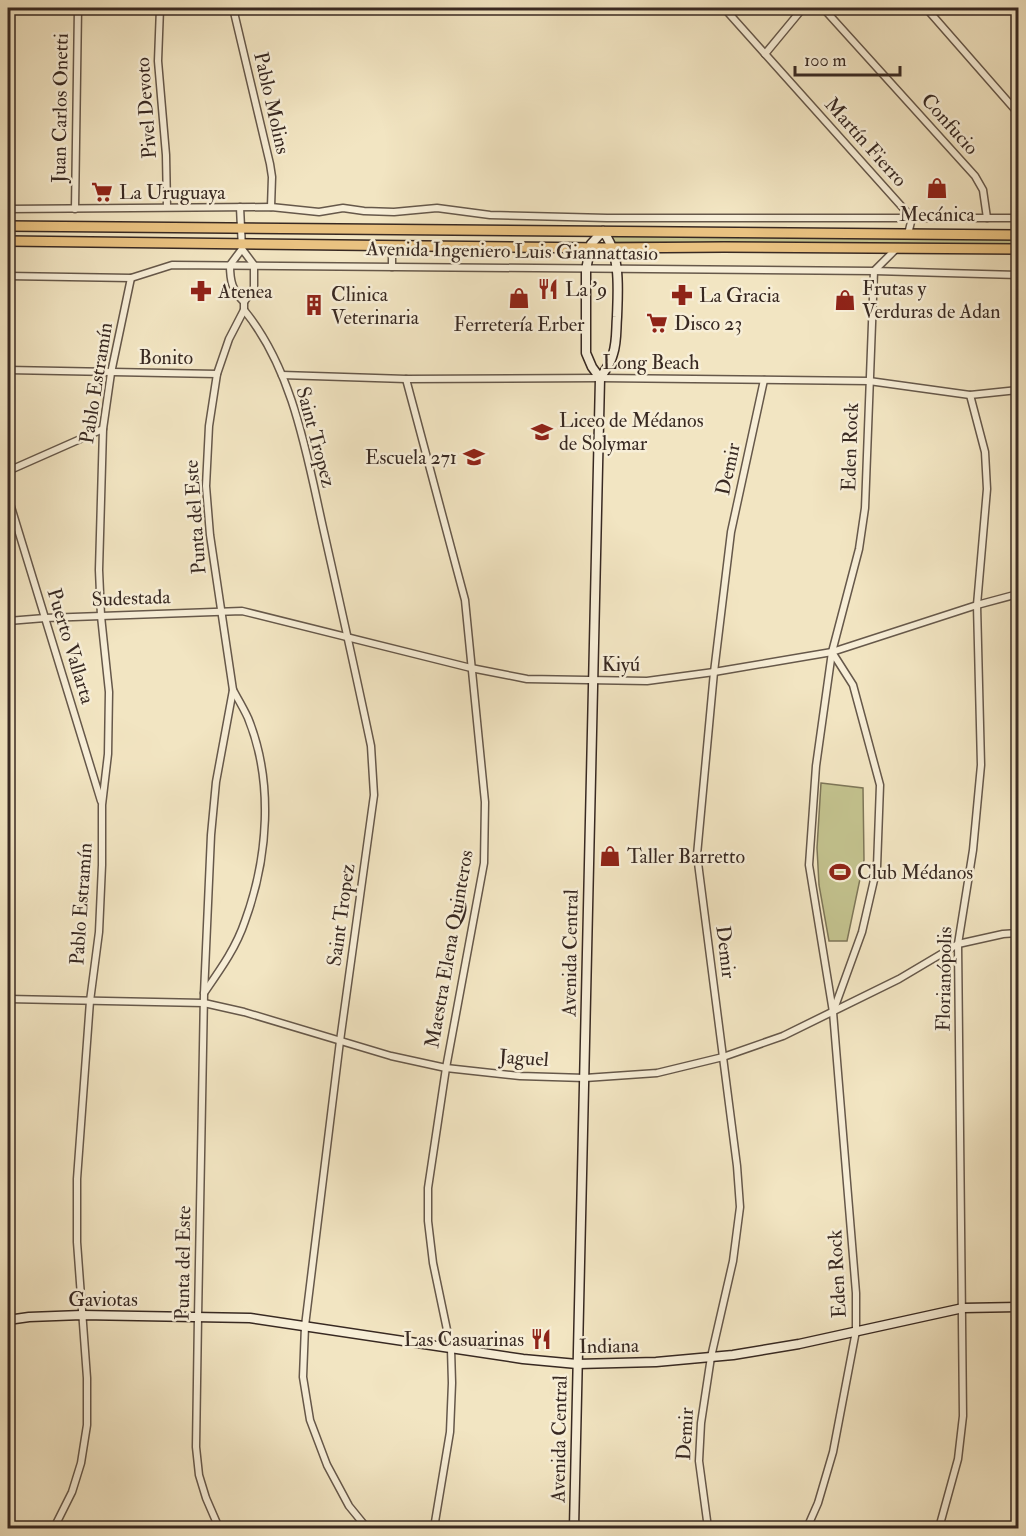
<svg xmlns="http://www.w3.org/2000/svg" width="1026" height="1536" font-family="'IM FELL Double Pica',serif">
  <style>
    .green { fill: #c3c28e; stroke: #7e7658; stroke-width: 1.5 }
    .lines { fill: none; stroke-linecap: round; stroke-linejoin: round }
    .street-casing { stroke: #66584a; stroke-width: 9 }
    .secondary-casing { stroke: #382922; stroke-width: 11 }
    .primary-casing { stroke: #382922; stroke-width: 12 }
    .street { stroke: #f7eed7; stroke-width: 6 }
    .secondary { stroke: #f7eed7; stroke-width: 8 }
    .primary { stroke: #e9c281; stroke-width: 9 }
    .labels { text-anchor: middle; dominant-baseline: central; stroke-width: 5; stroke-linejoin: round; paint-order: stroke }
    .street-label { font-size: 20px; fill: #382922; stroke: #f7eed7 }
    .poi-label { font-size: 20px; fill: #382922; stroke: #f7eed7; text-anchor: start }
  </style>
  <rect width="100%" height="100%" fill="#f2e5c2"/>
  <filter id="stains"><feTurbulence type="fractalNoise" baseFrequency=".00333" numOctaves="4"/><feColorMatrix values="0 0 0 0 .2 0 0 0 0 .09 0 0 0 0 .02 0 0 0 .5 -.17"/></filter>
  <radialGradient id="worn" r=".72"><stop offset=".6" stop-color="#630" stop-opacity="0"/><stop offset="1" stop-color="#630" stop-opacity=".3"/></radialGradient>
  <g class="green">
    <polygon points="611,236 1018,238 1018,245 611,242"/>
    <polygon points="821,783 863,788 864,860 847,941 829,941 819,885 817,848"/>
  </g>
  <g class="lines">
    <defs>
      <g id="street">
        <polyline points="160,8 158,61 166,155 167,207"/>
        <polyline points="233,8 270,164 272,177 271,207"/>
        <polyline points="724,8 912,218"/>
        <polyline points="823,8 975,176 983,190 987,218"/>
        <polyline points="926,8 1018,113"/>
        <polyline points="765,54 803,8"/>
        <polyline points="240,207 242,249 254,265 254,288 244,302"/>
        <polyline points="8,209 271,207 319,212 343,208 364,211 394,212 437,208 490,215 607,218 1018,218"/>
        <polyline points="75,209 78,8"/>
        <polyline points="908,234 912,218"/>
        <polyline points="392,245 392,267"/>
        <polyline points="8,276 131,278 172,265 874,271 1018,275"/>
        <path d="M244 310C294 371 307 457 324 532 340 603 356 674 371 746L374 795 340 1041 305 1326 303 1377 310 1420 327 1465 349 1506 367 1528"/>
        <polyline points="8,370 217,374"/>
        <polyline points="282,375 406,379 600,378 869,381 970,395 1018,390"/>
        <polyline points="406,379 465,600 485,802 484,863 446,1068 428,1188 428,1221 433,1263 451,1349 452,1383 450,1432 434,1528"/>
        <polyline points="8,471 103,429"/>
        <polyline points="8,497 101,801"/>
        <polyline points="8,621 45,618 242,611 471,668 527,679 647,681 714,672 832,652 977,605 1018,594"/>
        <polyline points="832,652 853,685 880,785 877,867 862,932 833,1012"/>
        <path d="M204 993C220 970 236 948 245 921 268 858 274 782 248 718 244 709 238 699 233 690"/>
        <polyline points="8,999 204,1003 244,1012 391,1056 446,1068 520,1076 585,1078 657,1073 723,1057 783,1036 899,979 958,944 1003,934 1018,933"/>
        <polyline points="54,1528 72,1492 81,1463 87,1425 87,1378 77,1242 77,1179 90,1001 99,932 102,865 102,805 108,754 109,692 101,616 99,570 103,429 111,373 131,278"/>
        <path d="M219 1528 206 1498 199 1475 196 1447 198 1317 204 994 211 835 216 782 233 690 210 535 206 486 209 426 217 374 229 339 244 310V302C232 290 230 281 230 265L242 249"/>
        <polyline points="708,1528 699,1461 701,1423 711,1357 733,1261 740,1207 737,1166 697,855 714,672 731,532 764,380"/>
        <polyline points="807,1528 818,1503 833,1452 856,1331 856,1293 833,1012 809,865 816,766 832,652 859,549 865,508 874,271 897,248"/>
        <polyline points="939,1528 958,1459 963,1416 958,944 973,850 981,765 977,605 987,489 985,452 970,395"/>
      </g>
      <g id="secondary">
        <polyline points="8,1320 29,1317 82,1315 250,1318 523,1359 577,1364 656,1362 733,1355 799,1344 963,1308 1018,1307"/>
        <path d="M574 1528 600 378C605 371 611 363 613 354 617 342 616 329 617 317 618 289 621 255 603 231L591 244 586 270V353L592 367 600 378"/>
      </g>
      <g id="primary">
        <polyline points="8,226 1018,235"/>
        <polyline points="8,241 603,248 724,247 1018,249"/>
      </g>
    </defs>
    <use href="#street" class="street-casing"/>
    <use href="#secondary" class="secondary-casing"/>
    <use href="#primary" class="primary-casing"/>
    <use href="#street" class="street"/>
    <use href="#secondary" class="secondary"/>
    <use href="#primary" class="primary"/>
  </g>
  <defs>
    <symbol id="shop-bare" viewBox="-9 -9 18 18"><path d="M-5-2.5h2.3a2.7 3.5 0 0 1 5.4 0H5L5.5 6h-11ZM-1.5-2.5h3a1.5 2.3 0 0 0-3 0Z" fill="#8f2418" stroke="#f7eed7" stroke-width="2.5" paint-order="stroke"/></symbol>
    <symbol id="supermarket-bare" viewBox="-9 -9 18 18"><path d="M-6-5.5h2.5l.6 2H6L4.5 2H-2.5L-4.4-4H-6ZM-1.5 3.2a1.3 1.3 0 1 0 .1 0ZM3 3.2a1.3 1.3 0 1 0 .1 0Z" fill="#8f2418" stroke="#f7eed7" stroke-width="2.5" paint-order="stroke"/></symbol>
    <symbol id="restaurant-bare" viewBox="-9 -9 18 18"><path d="M-5-6h1v4h1v-4h1v4h1v-4h1v5L-1.5 .5V6h-2V.5L-5-1ZM5-6V6H3V1.5H1.5Q1.5-4 5-6Z" fill="#8f2418" stroke="#f7eed7" stroke-width="2.5" paint-order="stroke"/></symbol>
    <symbol id="pharmacy-bare" viewBox="-9 -9 18 18"><path d="M-2-6h4v4h4v4h-4v4h-4v-4h-4v-4h4Z" fill="#8f2418" stroke="#f7eed7" stroke-width="2.5" paint-order="stroke"/></symbol>
    <symbol id="building-bare" viewBox="-9 -9 18 18"><path d="M-4-6H4V6H1V3H-1V6H-4ZM-2.5-4.3h1.7v1.8h-1.7ZM.8-4.3h1.7v1.8H.8ZM-2.5-1h1.7V.8h-1.7ZM.8-1h1.7V.8H.8Z" fill="#8f2418" stroke="#f7eed7" stroke-width="2.5" paint-order="stroke"/></symbol>
    <symbol id="school-bare" viewBox="-9 -9 18 18"><path d="M0-5L7-2L0 1L-7-2ZM-4 1L0 2.5L4 1V4Q0 6-4 4Z" fill="#8f2418" stroke="#f7eed7" stroke-width="2.5" paint-order="stroke"/></symbol>
    <symbol id="stadium-bare" viewBox="-9 -9 18 18"><path d="M0-5a6.5 5 0 1 0 0 10a6.5 5 0 1 0 0-10ZM-3.5-1.8h7v3.6h-7Z" fill="#8f2418" stroke="#f7eed7" stroke-width="2.5" paint-order="stroke"/></symbol>
  </defs>
  <g fill-rule="evenodd">
    <use href="#shop-bare" x="922" y="173" width="30" height="30"/>
    <use href="#supermarket-bare" x="87" y="177" width="30" height="30"/>
    <use href="#restaurant-bare" x="533" y="274" width="30" height="30"/>
    <use href="#pharmacy-bare" x="186" y="276" width="30" height="30"/>
    <use href="#pharmacy-bare" x="667" y="280" width="30" height="30"/>
    <use href="#shop-bare" x="504" y="283" width="30" height="30"/>
    <use href="#shop-bare" x="830" y="285" width="30" height="30"/>
    <use href="#building-bare" x="299" y="290" width="30" height="30"/>
    <use href="#supermarket-bare" x="642" y="308" width="30" height="30"/>
    <use href="#school-bare" x="527" y="417" width="30" height="30"/>
    <use href="#school-bare" x="459" y="442" width="30" height="30"/>
    <use href="#shop-bare" x="595" y="841" width="30" height="30"/>
    <use href="#stadium-bare" x="825" y="857" width="30" height="30"/>
    <use href="#restaurant-bare" x="526" y="1324" width="30" height="30"/>
  </g>
  <g class="labels">
    <g class="street-label">
      <text transform="translate(272 103) rotate(77)">Pablo Molins</text>
      <text transform="translate(60 108) rotate(-89)">Juan Carlos Onetti</text>
      <text transform="translate(146 108) rotate(-94)">Pivel Devoto</text>
      <text transform="translate(950 124) rotate(48)">Confucio</text>
      <text transform="translate(866 142) rotate(48)">Martín Fierro</text>
      <text transform="translate(512 251) rotate(1)">Avenida Ingeniero Luis Giannattasio</text>
      <text x="166" y="357">Bonito</text>
      <text x="651" y="362">Long Beach</text>
      <text transform="translate(96 383) rotate(-81)">Pablo Estramín</text>
      <text transform="translate(316 437) rotate(75)">Saint Tropez</text>
      <text transform="translate(850 447) rotate(-88)">Eden Rock</text>
      <text transform="translate(728 469) rotate(-78)">Demir</text>
      <text transform="translate(195 517) rotate(-94)">Punta del Este</text>
      <text transform="translate(131 598) rotate(-2)">Sudestada</text>
      <text transform="translate(71 646) rotate(73)">Puerto Vallarta</text>
      <text x="621" y="664">Kiyú</text>
      <text transform="translate(81 904) rotate(-86)">Pablo Estramín</text>
      <text transform="translate(341 915) rotate(-82)">Saint Tropez</text>
      <text transform="translate(449 949) rotate(-80)">Maestra Elena Quinteros</text>
      <text transform="translate(726 952) rotate(83)">Demir</text>
      <text transform="translate(570 953) rotate(-89)">Avenida Central</text>
      <text transform="translate(944 979) rotate(-89)">Florianópolis</text>
      <text transform="translate(524 1058) rotate(4)">Jaguel</text>
      <text transform="translate(183 1263) rotate(-89)">Punta del Este</text>
      <text transform="translate(837 1274) rotate(-93)">Eden Rock</text>
      <text x="103" y="1299">Gaviotas</text>
      <text transform="translate(609 1346) rotate(-1)">Indiana</text>
      <text transform="translate(685 1434) rotate(-87)">Demir</text>
      <text transform="translate(559 1439) rotate(-89)">Avenida Central</text>
    </g>
    <g class="poi-label">
      <text x="119" y="192">La Uruguaya</text>
      <text x="937" y="214" text-anchor="middle">Mecánica</text>
      <text x="862" y="288">Frutas y<tspan x="862" dy="23">Verduras de Adan</tspan></text>
      <text x="565" y="289">La '9</text>
      <text x="218" y="291">Atenea</text>
      <text x="331" y="294">Clinica<tspan x="331" dy="23">Veterinaria</tspan></text>
      <text x="699" y="295">La Gracia</text>
      <text x="674" y="323">Disco 23</text>
      <text x="519" y="324" text-anchor="middle">Ferretería Erber</text>
      <text x="559" y="420">Liceo de Médanos<tspan x="559" dy="23">de Solymar</tspan></text>
      <text x="457" y="457" text-anchor="end">Escuela 271</text>
      <text x="627" y="856">Taller Barretto</text>
      <text x="857" y="872">Club Médanos</text>
      <text x="524" y="1339" text-anchor="end">Las Casuarinas</text>
    </g>
  </g>
  <rect width="1026" height="1536" fill="none" stroke="#f2e5c2" stroke-width="30"/>
  <rect x="9" y="9" width="1008" height="1518" fill="none" stroke="#382922" stroke-width="3"/>
  <rect x="15" y="15" width="996" height="1506" fill="none" stroke="#382922" stroke-width="1.5"/>
  <path d="M795 66v9h105v-9" fill="none" stroke="#382922" stroke-width="3"/>
  <text x="804" y="66" font-size="18" fill="#382922" stroke="#f7eed7" stroke-width="4.5" paint-order="stroke">100 m</text>
  <rect width="100%" height="100%" filter="url(#stains)"/>
  <rect width="100%" height="100%" fill="url(#worn)"/>
</svg>
